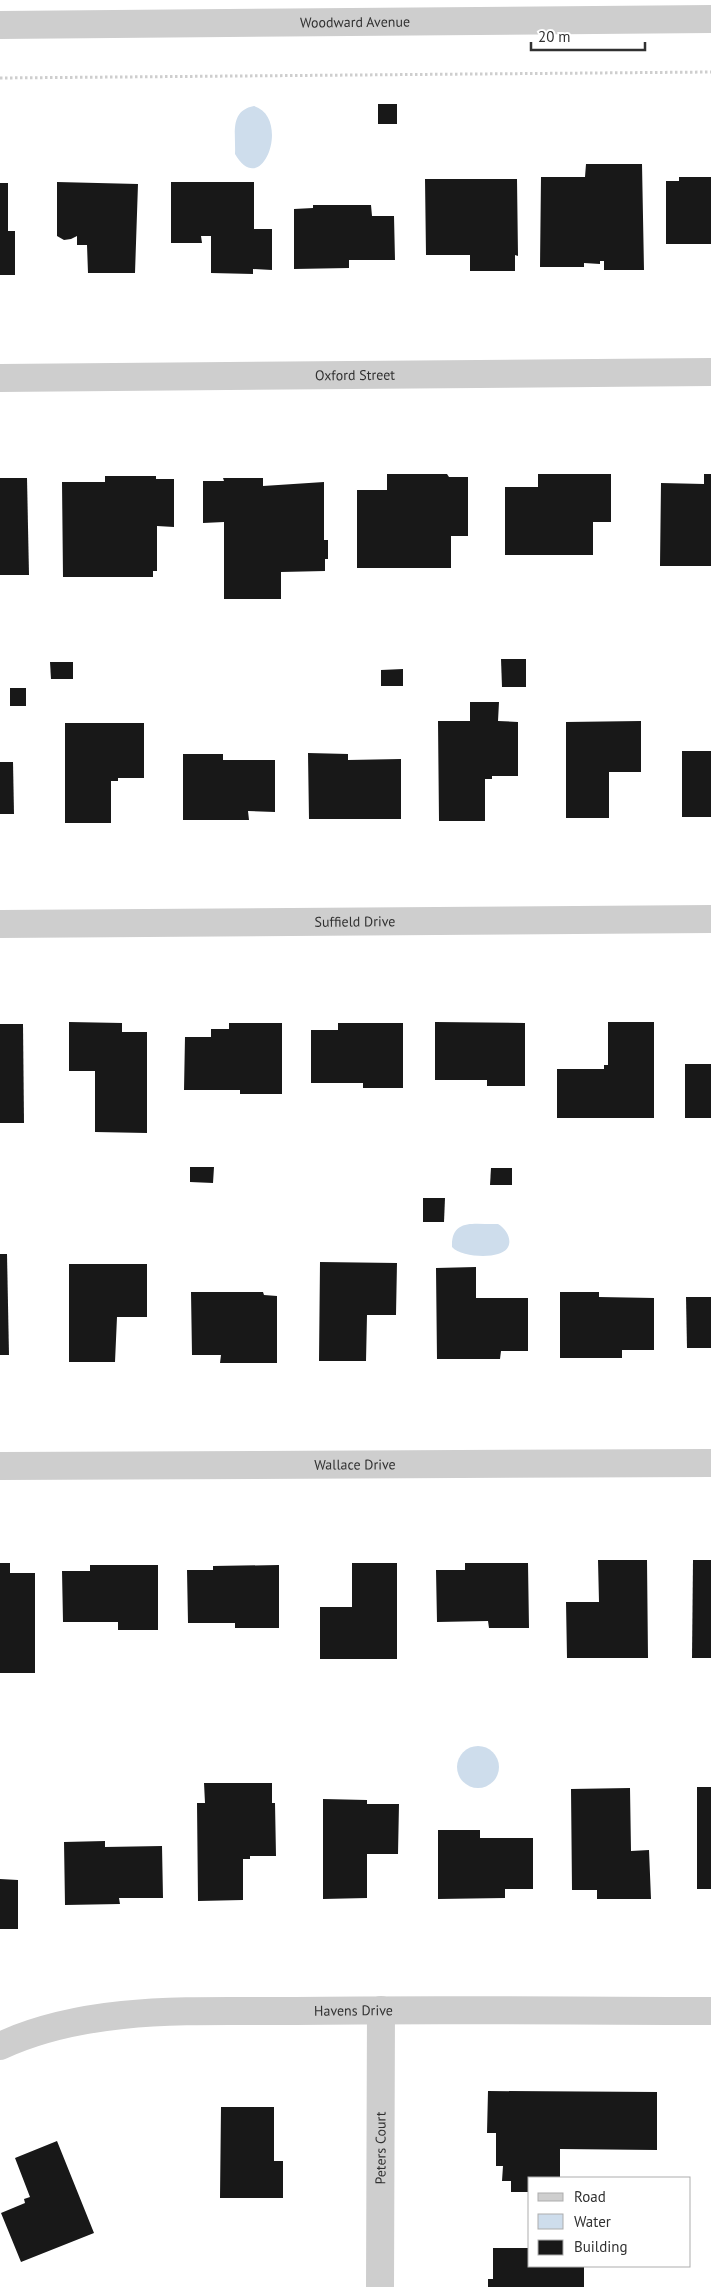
<svg xmlns="http://www.w3.org/2000/svg" width="711" height="2287" font-family="'PT Sans',sans-serif">
  <style>
    .water { fill: #ceddec }
    .building { fill: #181818 }
    .lines { fill: none; stroke-linecap: round; stroke-linejoin: round }
    .path { stroke: #cecece; stroke-width: 3; stroke-dasharray: 2.5 2.5; stroke-linecap: butt }
    .minor { stroke: #cecece; stroke-width: 28 }
    .tertiary { stroke: #cecece; stroke-width: 28 }
    .labels { text-anchor: middle; dominant-baseline: central; stroke-width: 5; stroke-linejoin: round; paint-order: stroke }
    .street-label { font-size: 14px; fill: #313131; stroke: #fff }
  </style>
  <rect width="100%" height="100%" fill="#fff"/>
  <g class="water">
    <path d="M254 106C292 118 262 201 235 154 236 133 229 111 254 106Z"/>
    <path d="M498 1224C510 1231 516 1249 498 1254 486 1258 460 1256 452 1247 451 1217 476 1225 498 1224Z"/>
    <circle cx="478" cy="1767" r="21"/>
  </g>
  <g class="building">
    <rect x="378" y="104" width="19" height="20"/>
    <polygon points="586,164 642,164 644,270 604,270 604,261 600,261 600,264 584,263 584,267 540,267 541,177 585,177"/>
    <polygon points="679,177 711,177 711,244 666,244 666,181 679,181"/>
    <polygon points="425,179 517,179 518,256 515,255 515,271 470,271 470,255 426,255"/>
    <polygon points="57,182 138,184 135,273 88,273 87,245 77,245 77,236 71,239 64,240 57,236"/>
    <polygon points="171,182 254,182 254,229 272,229 272,270 253,269 253,274 211,273 211,236 201,236 202,243 171,243"/>
    <polygon points="0,183 8,183 8,231 15,231 15,275 0,275"/>
    <polygon points="313,205 371,205 372,216 394,216 395,260 349,260 349,268 294,269 294,209 313,208"/>
    <polygon points="387,474 447,474 449,477 468,477 468,536 451,536 451,568 357,568 357,490 387,490"/>
    <polygon points="538,474 611,474 611,522 593,522 593,555 505,555 505,487 538,487"/>
    <polygon points="704,474 711,474 711,566 660,566 661,483 704,484"/>
    <polygon points="105,476 156,476 156,479 174,479 174,527 157,526 157,571 153,571 153,577 63,577 62,482 105,482"/>
    <polygon points="0,478 27,478 29,575 0,575"/>
    <polygon points="223,478 263,478 263,486 324,482 324,540 328,540 328,559 325,559 325,571 281,572 281,599 224,599 224,522 203,523 203,481 224,481"/>
    <polygon points="501,659 526,659 526,687 502,687"/>
    <polygon points="50,662 73,662 73,679 51,679"/>
    <polygon points="403,669 403,686 381,686 381,670"/>
    <rect x="10" y="688" width="16" height="18"/>
    <polygon points="470,702 499,702 498,721 518,722 518,776 492,776 492,779 485,779 485,821 439,821 438,721 470,721"/>
    <polygon points="641,721 641,772 609,772 609,818 566,818 566,722"/>
    <polygon points="65,723 144,723 144,778 118,778 118,781 111,781 111,823 65,823"/>
    <rect x="682" y="751" width="29" height="66"/>
    <polygon points="308,753 348,754 348,760 401,759 401,819 309,819"/>
    <polygon points="183,754 223,754 223,760 275,760 275,812 248,811 249,820 183,820"/>
    <polygon points="0,762 13,762 14,814 0,814"/>
    <polygon points="69,1022 122,1023 122,1032 147,1032 147,1133 95,1132 95,1071 69,1071"/>
    <polygon points="435,1022 525,1023 525,1086 487,1086 487,1080 435,1080"/>
    <polygon points="608,1022 654,1022 654,1118 557,1118 557,1069 604,1069 604,1065 608,1065"/>
    <polygon points="229,1023 282,1023 282,1094 240,1094 240,1090 184,1090 185,1037 211,1037 211,1029 229,1029"/>
    <polygon points="338,1023 403,1023 403,1088 363,1088 363,1083 311,1083 311,1030 338,1030"/>
    <polygon points="0,1024 23,1024 24,1123 0,1123"/>
    <rect x="685" y="1064" width="26" height="54"/>
    <polygon points="190,1167 214,1167 213,1183 190,1182"/>
    <polygon points="491,1168 512,1168 512,1185 490,1185"/>
    <polygon points="423,1198 445,1198 444,1222 423,1222"/>
    <polygon points="0,1254 7,1254 9,1355 0,1355"/>
    <polygon points="320,1262 397,1263 396,1315 367,1315 366,1361 319,1361"/>
    <polygon points="69,1264 147,1264 147,1317 117,1317 115,1362 69,1362"/>
    <polygon points="476,1267 476,1298 528,1298 528,1351 501,1351 500,1359 437,1359 436,1268"/>
    <polygon points="191,1292 263,1292 264,1295 277,1296 277,1363 220,1363 221,1355 192,1355"/>
    <polygon points="560,1292 599,1292 599,1297 654,1298 654,1350 622,1350 622,1358 560,1358"/>
    <polygon points="686,1297 711,1297 711,1348 687,1348"/>
    <polygon points="598,1560 647,1560 648,1658 567,1658 566,1602 599,1602"/>
    <polygon points="693,1560 711,1560 711,1658 692,1658"/>
    <polygon points="0,1563 10,1563 10,1573 35,1573 35,1673 0,1673"/>
    <polygon points="352,1563 397,1563 397,1659 320,1659 320,1607 352,1607"/>
    <polygon points="465,1563 528,1563 529,1628 489,1628 488,1621 437,1622 436,1570 465,1570"/>
    <polygon points="90,1565 158,1565 158,1630 118,1630 118,1622 63,1622 62,1571 90,1571"/>
    <polygon points="279,1565 279,1628 235,1628 235,1623 188,1623 187,1570 213,1570 213,1566"/>
    <polygon points="204,1783 272,1783 272,1803 275,1803 276,1856 250,1856 250,1859 243,1859 243,1900 198,1901 197,1803 205,1803"/>
    <rect x="697" y="1787" width="14" height="102"/>
    <polygon points="630,1788 631,1851 649,1850 651,1899 597,1899 597,1890 572,1890 571,1789"/>
    <polygon points="323,1799 367,1800 367,1804 399,1804 398,1854 367,1854 367,1898 323,1899"/>
    <polygon points="438,1830 480,1830 480,1838 533,1838 533,1889 505,1889 505,1898 438,1899"/>
    <polygon points="105,1841 105,1847 162,1846 163,1898 119,1898 120,1904 65,1905 64,1842"/>
    <polygon points="0,1879 18,1880 18,1929 0,1929"/>
    <polygon points="488,2091 657,2092 657,2150 560,2149 560,2178 530,2178 530,2192 511,2192 511,2181 502,2181 503,2166 496,2166 496,2133 487,2133"/>
    <polygon points="221,2107 274,2107 274,2161 283,2161 283,2198 220,2198"/>
    <polygon points="57,2141 94,2233 21,2262 1,2213 25,2203 24,2199 30,2197 15,2158"/>
    <polygon points="493,2248 530,2248 530,2266 584,2266 584,2287 488,2287 488,2279 493,2279"/>
  </g>
  <g class="lines">
    <polyline class="path" points="0,78 711,72"/>
    <g class="minor">
      <path id="s1" d="M0 378 711 372"/>
      <path id="s2" d="M0 924 711 919"/>
      <path id="s3" d="M0 1466 711 1463"/>
      <path id="s4" d="M0 2046C91 2004 198 2012 295 2011 433 2009 572 2011 711 2011"/>
      <path id="s5" d="M380 2287 381 2010"/>
    </g>
    <path class="tertiary" id="s6" d="M0 25 711 19"/>
  </g>
  <g class="labels">
    <g class="street-label">
      <text stroke="none"><textPath href="#s6" startOffset="355">Woodward Avenue</textPath></text>
      <text stroke="none"><textPath href="#s1" startOffset="355">Oxford Street</textPath></text>
      <text stroke="none"><textPath href="#s2" startOffset="355">Suffield Drive</textPath></text>
      <text stroke="none"><textPath href="#s3" startOffset="355">Wallace Drive</textPath></text>
      <text stroke="none"><textPath href="#s4" startOffset="358">Havens Drive</textPath></text>
      <text stroke="none"><textPath href="#s5" startOffset="139">Peters Court</textPath></text>
    </g>
  </g>
  <rect x="528" y="2177" width="162" height="90" fill="#ffffff" stroke="#adadad"/>
  <rect x="538" y="2193" width="25" height="8" fill="#cecece" stroke="#adadad"/>
  <text x="574" y="2202" font-size="15" fill="#313131">Road</text>
  <rect x="538" y="2214" width="25" height="15" fill="#ceddec" stroke="#adadad"/>
  <text x="574" y="2227" font-size="15" fill="#313131">Water</text>
  <rect x="538" y="2240" width="25" height="15" fill="#181818" stroke="#adadad"/>
  <text x="574" y="2252" font-size="15" fill="#313131">Building</text>
  <path d="M531 42v8h114v-8" fill="none" stroke="#313131" stroke-width="2.5"/>
  <text x="538" y="42" font-size="15" fill="#313131" stroke="#ffffff" stroke-width="4" paint-order="stroke">20 m</text>
</svg>
